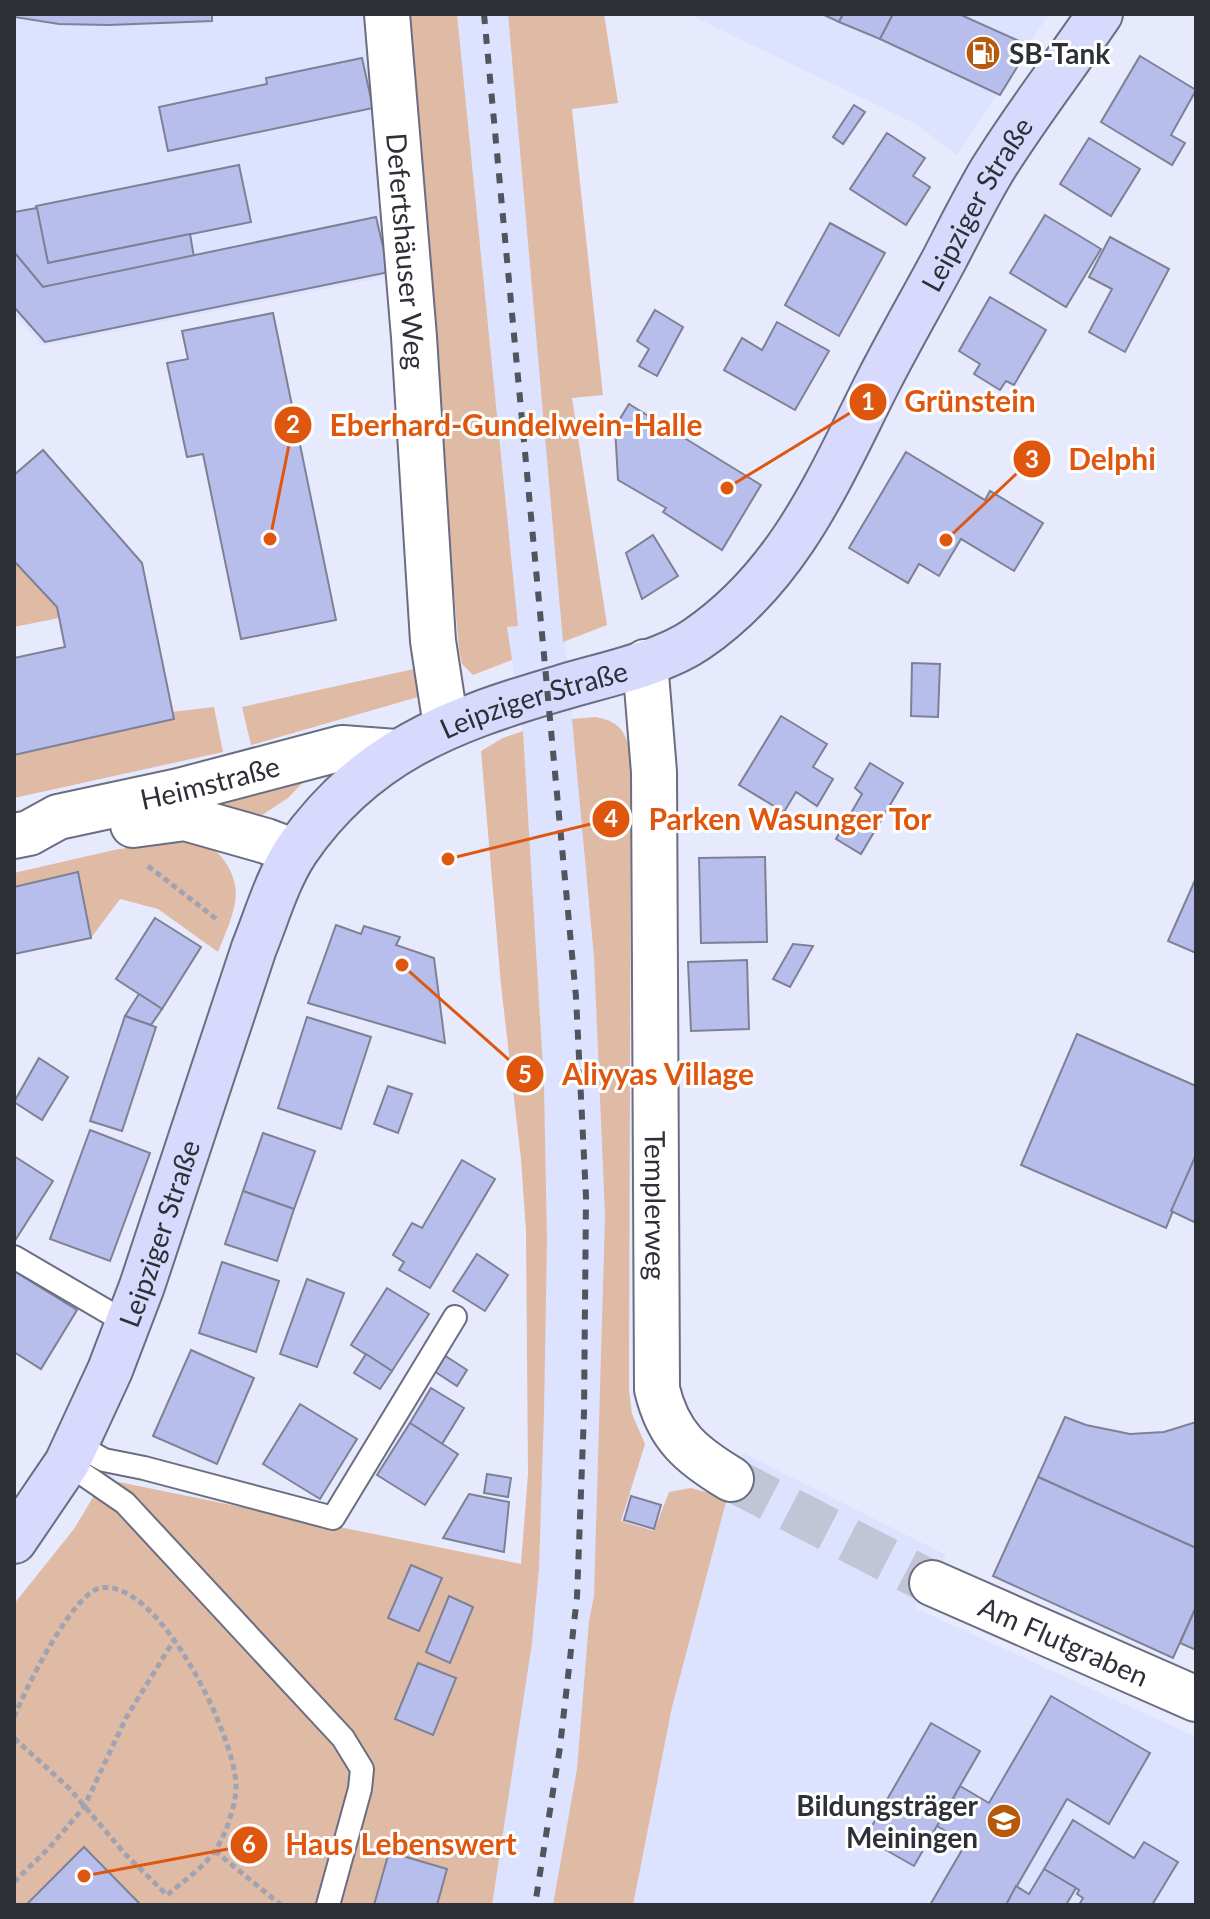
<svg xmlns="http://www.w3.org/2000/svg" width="1210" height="1919" font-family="Lato,sans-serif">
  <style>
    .built { fill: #dde2ff }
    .green { fill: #dfbaa5 }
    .building { fill: #b8beec; stroke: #7e8195; stroke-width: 2 }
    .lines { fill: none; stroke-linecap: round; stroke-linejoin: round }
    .street-tunnel { stroke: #c2c5d5; stroke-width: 44; stroke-dasharray: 44 22; stroke-linecap: butt }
    .lane-casing { stroke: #6b6d80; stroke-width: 26 }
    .street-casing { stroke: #6b6d80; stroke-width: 48 }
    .secondary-casing { stroke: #6b6d80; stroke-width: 48 }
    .path { stroke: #a0a3b1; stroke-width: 5; stroke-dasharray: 6 4; stroke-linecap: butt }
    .lane { stroke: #fff; stroke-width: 22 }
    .street { stroke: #fff; stroke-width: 44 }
    .secondary { stroke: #d8dafd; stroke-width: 44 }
    .rail { stroke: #52545e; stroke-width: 6; stroke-dasharray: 10 10; stroke-linecap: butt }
    .labels { text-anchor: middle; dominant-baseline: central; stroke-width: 6; stroke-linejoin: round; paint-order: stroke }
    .poi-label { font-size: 28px; font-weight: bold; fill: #2e3038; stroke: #fff; text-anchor: start }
    .street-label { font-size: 28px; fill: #2e3038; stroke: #fff }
    .leader { fill: none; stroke: #df570e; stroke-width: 3 }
    .callout-dot { fill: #df570e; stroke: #fff; stroke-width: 3 }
    .mark-label { font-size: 24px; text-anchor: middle; font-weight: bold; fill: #fff }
    .callout-label { font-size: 30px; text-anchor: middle; font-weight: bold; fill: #df570e; stroke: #fff; stroke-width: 6; stroke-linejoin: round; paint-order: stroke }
  </style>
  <rect width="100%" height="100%" fill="#e7eafc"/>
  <g class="built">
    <polygon points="14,14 374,14 395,275 42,346 14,314"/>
    <polygon points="457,14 508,14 594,957 605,1216 594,1596 589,1621 577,1769 553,1905 492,1905 532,1643 539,1569 547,1240 544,1085 523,731 507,627 518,626"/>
    <polygon points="688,14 1049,14 957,155 914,123"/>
    <polygon points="743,1453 946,1555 915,1608 1196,1737 1196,1905 633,1905 672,1707 727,1498"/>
  </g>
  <g class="green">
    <polygon points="403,14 457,14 518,626 507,627 512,660 473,675 462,664 459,650"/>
    <polygon points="508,14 604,14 618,103 572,109 603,395 572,398 607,625 563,642"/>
    <polygon points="14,561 57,607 59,618 14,627"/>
    <polygon points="423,667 425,695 251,745 242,707"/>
    <polygon points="214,707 223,752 14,798 14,755 173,719 172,712"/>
    <path d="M596 717C619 722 624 729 631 752L629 1390 632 1414 645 1444 621 1521 654 1531 669 1492 691 1488 727 1498 672 1707 633 1905H553L577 1769 589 1621 594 1596 605 1216 594 957 572 719Z"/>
    <polygon points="523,731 544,1085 547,1240 544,1412 539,1569 532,1643 492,1905 14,1905 14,1604 74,1529 104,1479 521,1564 528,1474 526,1231 521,1159 501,985 481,751 503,738"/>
    <polygon points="309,776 288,798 256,819 195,798"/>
    <path d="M179 840C187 841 196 841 204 844 225 852 240 882 235 903 232 920 224 936 218 952L158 909 120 899 91 938 78 873 14 887V873L114 850Z"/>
  </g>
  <g class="building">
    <polygon points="14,14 212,14 212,21 109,25 59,24 14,17"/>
    <polygon points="822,14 843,14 839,22"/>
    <polygon points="843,14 893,14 880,39 839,22"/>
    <polygon points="893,14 959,14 1030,46 1000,95 880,39"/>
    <polygon points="1140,56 1196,90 1171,135 1185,143 1172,165 1101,122"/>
    <polygon points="362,58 373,108 168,151 159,107 267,84 266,78"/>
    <polygon points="854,105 865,112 843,144 833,137"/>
    <polygon points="887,133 925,158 913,176 930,187 906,225 850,189"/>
    <polygon points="1089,138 1140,169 1111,216 1060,184"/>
    <polygon points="239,165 251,222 48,263 36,206"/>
    <polygon points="37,208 48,263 190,234 194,257 43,287 14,252 14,212"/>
    <polygon points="1045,215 1101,249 1066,307 1010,273"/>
    <polygon points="376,217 389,272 45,342 14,307 14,252 43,287"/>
    <polygon points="830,223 885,253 839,336 785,305"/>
    <polygon points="1110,237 1169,269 1125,352 1089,332 1112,289 1089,277"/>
    <polygon points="990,297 1046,330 1014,385 1006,381 1000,390 974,374 980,364 959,351"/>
    <polygon points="655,310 683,327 657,376 639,366 649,349 637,341"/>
    <polygon points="273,313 336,620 241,639 203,454 187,457 167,363 188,359 182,331"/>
    <polygon points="777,322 829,351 795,410 724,370 742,338 762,350"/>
    <polygon points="629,404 761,485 722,550 663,512 666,508 618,480 615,427"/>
    <polygon points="43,450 142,563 174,719 14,755 14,658 65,647 57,607 14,561 14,475"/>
    <polygon points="906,452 985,500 990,491 1043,523 1014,571 961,539 939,576 919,564 908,583 849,548"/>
    <polygon points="653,535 678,576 642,599 626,553"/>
    <polygon points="912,663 940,664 938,717 911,716"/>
    <polygon points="781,716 827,744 813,767 833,779 817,806 796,792 784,812 739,785"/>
    <polygon points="870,763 903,783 861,854 836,839 862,794 855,788"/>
    <polygon points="765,857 767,942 701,943 699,858"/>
    <polygon points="78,872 91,938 14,954 14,887"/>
    <polygon points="1196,878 1196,953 1168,941"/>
    <polygon points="155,918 201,947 162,1009 116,979"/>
    <polygon points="336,925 361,934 364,926 400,937 396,945 434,958 445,1043 308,1003"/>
    <polygon points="793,944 813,946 790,987 773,979"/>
    <polygon points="747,960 749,1029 691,1031 688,962"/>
    <polygon points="139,994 162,1009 151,1025 125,1016"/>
    <polygon points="125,1016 156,1027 122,1131 90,1121"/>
    <polygon points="307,1017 371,1037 341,1129 278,1108"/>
    <polygon points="1077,1034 1196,1086 1196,1155 1166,1228 1021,1165"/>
    <polygon points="39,1058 68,1077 42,1120 14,1102"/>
    <polygon points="388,1086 412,1094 398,1133 374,1124"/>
    <polygon points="90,1130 150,1153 110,1261 50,1239"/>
    <polygon points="263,1133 315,1151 294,1209 243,1191"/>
    <polygon points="1196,1155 1196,1223 1171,1211"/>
    <polygon points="14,1156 53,1181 14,1242"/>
    <polygon points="462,1160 495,1179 430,1288 399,1270 404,1262 393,1255 412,1223 422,1228"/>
    <polygon points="243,1191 294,1209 277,1261 225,1244"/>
    <polygon points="477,1254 508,1275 485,1311 453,1291"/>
    <polygon points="222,1262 279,1281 256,1352 199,1333"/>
    <polygon points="14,1271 77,1310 41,1369 14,1352"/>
    <polygon points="307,1279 344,1293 317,1367 280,1354"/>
    <polygon points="387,1288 429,1314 392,1371 351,1345"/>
    <polygon points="191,1350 254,1378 217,1464 153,1436"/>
    <polygon points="366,1354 392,1371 380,1389 354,1373"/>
    <polygon points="444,1355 467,1370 457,1386 434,1371"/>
    <polygon points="431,1388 464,1408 442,1444 410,1423"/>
    <polygon points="300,1404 357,1439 320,1499 263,1464"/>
    <polygon points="1065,1417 1086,1425 1130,1434 1164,1432 1196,1422 1196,1548 1038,1477"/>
    <polygon points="410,1423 458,1454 425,1505 377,1475"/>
    <polygon points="487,1474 511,1478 508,1497 484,1493"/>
    <polygon points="1038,1477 1196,1548 1196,1607 1173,1658 993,1576"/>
    <polygon points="469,1494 509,1502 504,1552 443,1538"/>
    <polygon points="631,1496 661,1505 654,1529 624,1520"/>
    <polygon points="411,1565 442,1578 419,1631 388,1618"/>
    <polygon points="449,1596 473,1607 450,1663 426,1652"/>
    <polygon points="1196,1607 1196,1650 1180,1643"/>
    <polygon points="418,1663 456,1678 433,1735 395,1719"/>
    <polygon points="1051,1696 1150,1753 1109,1824 1067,1799 1006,1905 930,1905 966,1843 937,1826 960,1786 989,1803"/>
    <polygon points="931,1723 980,1751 914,1866 865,1838"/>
    <polygon points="1073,1820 1134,1858 1144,1842 1178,1862 1152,1905 1079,1905 1083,1898 1077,1894 1079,1890 1044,1869"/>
    <polygon points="84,1847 141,1905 26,1905"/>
    <polygon points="389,1852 447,1869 437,1905 374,1905"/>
    <polygon points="1044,1869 1076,1888 1066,1905 1006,1905 1016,1886 1029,1894"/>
  </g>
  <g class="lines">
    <polyline class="street-tunnel" points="731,1479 932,1583"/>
    <defs>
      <g id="lane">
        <polyline points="14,1257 127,1323"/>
        <polyline points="76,1444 104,1460 144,1468 333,1518 455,1317"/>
        <polyline points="67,1463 125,1503 343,1738 362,1769 360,1789 328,1905"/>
      </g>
      <g id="street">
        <path id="s1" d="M387 14 414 337 433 641 446 726"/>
        <path id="s2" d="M645 662 654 772 657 1389C668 1436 691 1455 731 1479"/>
        <polyline points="133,825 185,818 266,841 295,852"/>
        <path id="s3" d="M14 836 29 833 58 817 179 791 342 748 396 752"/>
        <path id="s4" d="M932 1583 1196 1699"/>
      </g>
      <g id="secondary">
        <path id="s5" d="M14 1541 67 1463 110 1370 142 1286 254 948C267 916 277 880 296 851 364 752 450 720 560 688 602 675 661 664 697 639 790 575 829 479 878 382 899 341 922 301 944 260 959 231 974 201 991 172 1024 118 1064 67 1100 14"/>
      </g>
    </defs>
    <use href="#lane" class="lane-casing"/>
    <use href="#street" class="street-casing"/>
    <use href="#secondary" class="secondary-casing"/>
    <g class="path">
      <polyline points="148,866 219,921"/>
      <path d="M14 1717C25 1690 72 1594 100 1588 159 1577 236 1738 236 1786 236 1805 226 1834 216 1849 205 1867 182 1882 167 1895L125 1854 69 1788 14 1738"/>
      <polyline points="215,1851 281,1905"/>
      <polyline points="14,1882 49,1848 84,1807 126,1718 174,1640"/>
    </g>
    <use href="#lane" class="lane"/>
    <use href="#street" class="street"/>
    <use href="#secondary" class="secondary"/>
    <polyline class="rail" points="484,14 576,997 586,1197 584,1413 577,1597 560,1747 535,1905"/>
  </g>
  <defs>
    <symbol id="fuel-disc" viewBox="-11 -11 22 22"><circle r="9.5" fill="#b7590c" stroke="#fff"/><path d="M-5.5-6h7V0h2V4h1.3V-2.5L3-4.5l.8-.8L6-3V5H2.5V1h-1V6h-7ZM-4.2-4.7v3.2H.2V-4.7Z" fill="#fff"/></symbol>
    <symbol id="school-disc" viewBox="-11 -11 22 22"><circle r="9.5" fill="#b7590c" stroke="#fff"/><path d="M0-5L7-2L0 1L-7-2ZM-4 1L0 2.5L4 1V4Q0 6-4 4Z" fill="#fff"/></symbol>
  </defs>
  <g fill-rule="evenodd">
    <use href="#fuel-disc" x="963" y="33" width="40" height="40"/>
    <use href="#school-disc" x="984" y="1801" width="40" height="40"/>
  </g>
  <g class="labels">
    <g class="poi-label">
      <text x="1009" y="53">SB-Tank</text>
      <text x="978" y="1805" text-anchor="end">Bildungsträger<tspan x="978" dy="32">Meiningen</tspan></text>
    </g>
    <g class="street-label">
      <text stroke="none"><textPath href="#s5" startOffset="1734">Leipziger Straße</textPath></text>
      <text stroke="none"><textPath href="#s1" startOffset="238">Defertshäuser Weg</textPath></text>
      <text stroke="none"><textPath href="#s5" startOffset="1038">Leipziger Straße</textPath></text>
      <text stroke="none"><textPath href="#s3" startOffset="204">Heimstraße</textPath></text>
      <text stroke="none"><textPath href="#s2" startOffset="544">Templerweg</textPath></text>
      <text stroke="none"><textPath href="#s5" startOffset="342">Leipziger Straße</textPath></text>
      <text stroke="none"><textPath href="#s4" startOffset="144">Am Flutgraben</textPath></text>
    </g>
  </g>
  <path class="leader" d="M727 488L868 402M270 539L293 425M946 540L1032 459M448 859L611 819M402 965L525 1074M84 1876L249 1845"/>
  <g class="callout-dot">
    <circle cx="727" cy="488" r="8"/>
    <circle cx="270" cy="539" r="8"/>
    <circle cx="946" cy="540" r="8"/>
    <circle cx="448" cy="859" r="8"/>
    <circle cx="402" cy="965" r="8"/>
    <circle cx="84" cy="1876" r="8"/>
    <circle cx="868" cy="402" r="20"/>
    <circle cx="293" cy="425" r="20"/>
    <circle cx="1032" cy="459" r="20"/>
    <circle cx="611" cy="819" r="20"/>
    <circle cx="525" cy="1074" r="20"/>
    <circle cx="249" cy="1845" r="20"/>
  </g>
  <g class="mark-label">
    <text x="868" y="410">1</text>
    <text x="293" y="433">2</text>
    <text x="1032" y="468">3</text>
    <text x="611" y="827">4</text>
    <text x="525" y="1083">5</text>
    <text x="249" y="1853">6</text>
  </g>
  <g class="callout-label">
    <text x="970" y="412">Grünstein</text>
    <text x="516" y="436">Eberhard-Gundelwein-Halle</text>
    <text x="1112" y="470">Delphi</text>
    <text x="790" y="830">Parken Wasunger Tor</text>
    <text x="658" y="1085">Aliyyas Village</text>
    <text x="401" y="1855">Haus Lebenswert</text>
  </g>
  <rect width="1210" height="1919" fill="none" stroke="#2e3038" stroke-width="32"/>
</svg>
